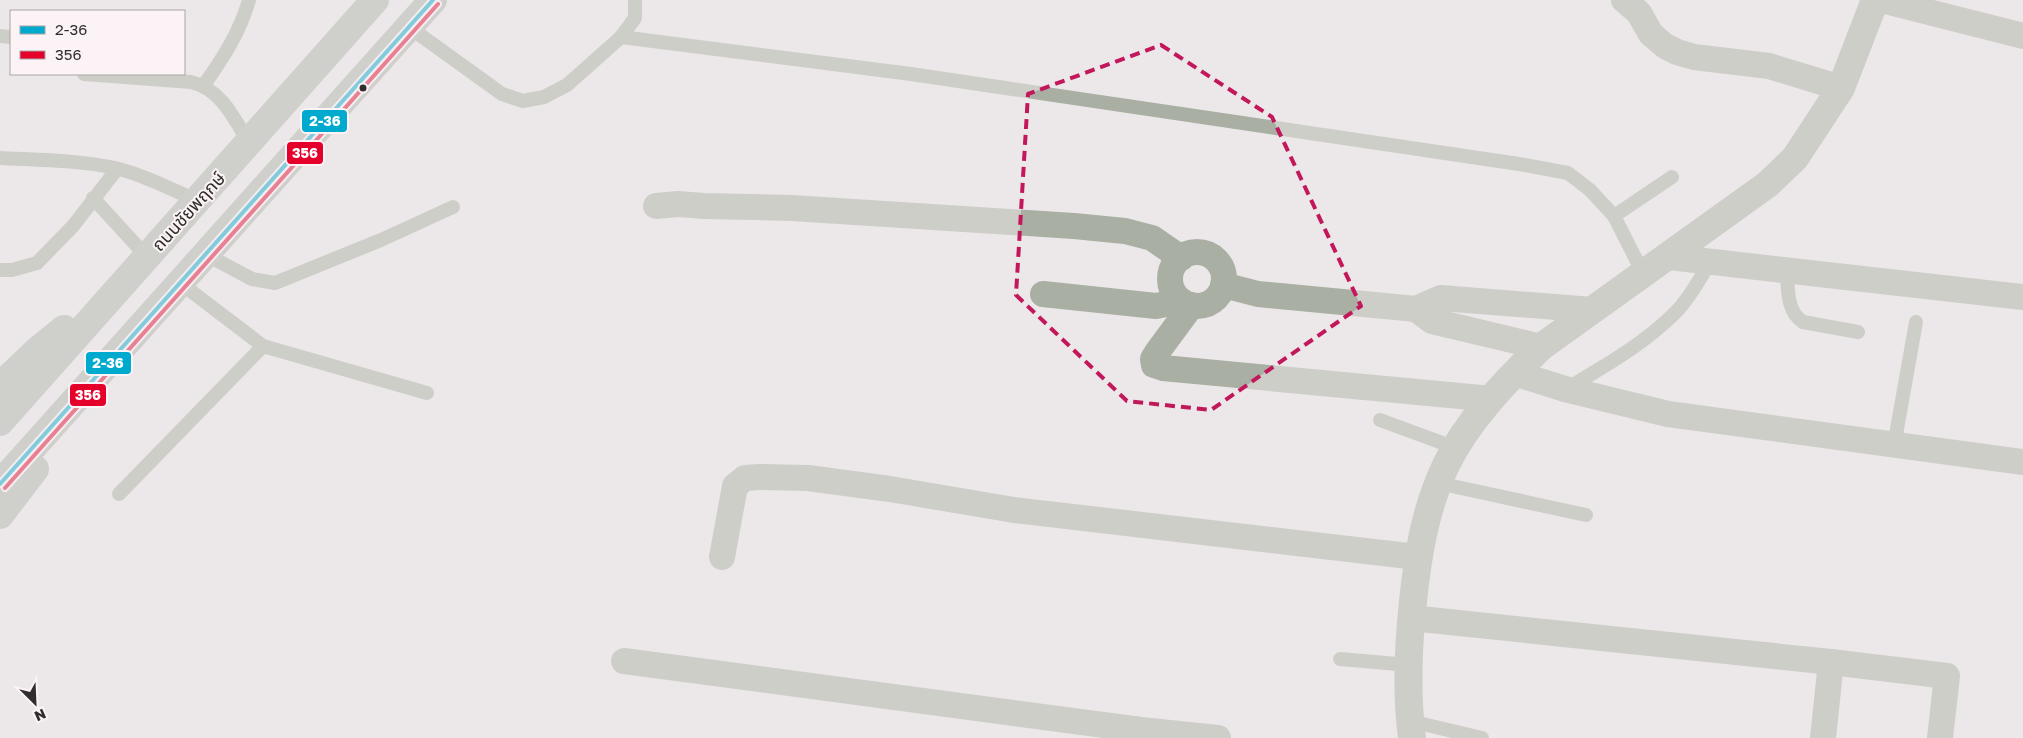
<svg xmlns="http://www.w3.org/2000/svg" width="2023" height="738" font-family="'Golos Text','Noto Sans Thai',sans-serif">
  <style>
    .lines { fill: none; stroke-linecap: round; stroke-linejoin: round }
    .service { stroke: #a9afa3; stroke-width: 14 }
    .minor { stroke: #a9afa3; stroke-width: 26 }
    .tertiary { stroke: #a9afa3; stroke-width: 28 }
    .primary { stroke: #abb1a6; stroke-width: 28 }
    .bus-1-casing { stroke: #fbf3f5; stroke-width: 8 }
    .bus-2-casing { stroke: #fbf3f5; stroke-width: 8 }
    .bus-1 { stroke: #00a9ce; stroke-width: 4 }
    .bus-2 { stroke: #e4002b; stroke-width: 4 }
    .marked { fill: none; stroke: #c2185b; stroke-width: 4; stroke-dasharray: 10 6; stroke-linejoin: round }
    .bus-dot { fill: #302d2d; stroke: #fbf3f5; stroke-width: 2 }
    .labels { text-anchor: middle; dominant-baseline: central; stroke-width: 4; stroke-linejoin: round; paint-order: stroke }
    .street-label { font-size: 18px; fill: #302d2d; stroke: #fbf3f5 }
    .line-badge { stroke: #fbf3f5; stroke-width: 2 }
    .badge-label { font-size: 14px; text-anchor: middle; font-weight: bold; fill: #fff }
  </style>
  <rect width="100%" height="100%" fill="#ece8e9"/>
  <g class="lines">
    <g class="service">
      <polyline points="409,27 502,94 523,101 544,97 567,85 621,37 635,18 635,0"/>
      <polyline points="0,36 11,37"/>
      <polyline points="621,37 911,74 1519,164 1568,173 1590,190 1614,216 1644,275"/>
      <path d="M84 74 191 82C221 89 234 118 249 143"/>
      <path d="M204 85C223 58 240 32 249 0"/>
      <path d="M0 158C38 160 78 160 115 168 144 175 171 189 198 201"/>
      <polyline points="93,198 147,257"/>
      <polyline points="1614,216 1672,177"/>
      <polyline points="205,254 252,279 275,283 381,240 453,207"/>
      <polyline points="0,270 12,270 37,263 73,226 117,169"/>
      <path d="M1787 270C1788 288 1786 311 1803 322L1858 332"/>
      <polyline points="179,282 263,346 427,393"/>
      <path d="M1566 389C1605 366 1644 344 1676 312 1690 298 1700 278 1711 261"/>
      <polyline points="1380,420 1456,448"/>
      <polyline points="1894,446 1916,322"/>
      <polyline points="1438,483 1586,515"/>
      <polyline points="119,494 263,346"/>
      <polyline points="1340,659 1409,665"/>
      <polyline points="1410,721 1482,738"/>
    </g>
    <g class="minor">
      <polyline points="1624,0 1639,13 1651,34 1665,46 1677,52 1694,57 1769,66 1841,88"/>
      <polyline points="1881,0 2023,36"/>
      <polyline points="656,206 678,204 704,206 792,208 1074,226 1125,231 1152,238 1181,258"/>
      <circle cx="1197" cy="279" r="27"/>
      <polyline points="1669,257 2023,297"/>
      <polyline points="1223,285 1258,294 1416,309"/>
      <polyline points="1043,294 1156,306 1182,301"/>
      <polyline points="1192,305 1158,351 1153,359 1154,365 1163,368 1492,399"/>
      <polyline points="1541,347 1432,321 1416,309 1441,298 1593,310"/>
      <polyline points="1514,373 1565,389 1668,414 2023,462"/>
      <polyline points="722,557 735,486 745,478 759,477 808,478 890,489 1014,510 1417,557"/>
      <polyline points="1411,618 1831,662 1947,676 1940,738"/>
      <polyline points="624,661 1141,730 1218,738"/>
      <polyline points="1823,738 1831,662"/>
    </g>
    <path class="tertiary" d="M1412 738C1406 692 1408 647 1413 601 1418 554 1425 509 1446 465 1467 421 1505 382 1541 347L1768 184 1795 158 1841 88 1875 0"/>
    <g class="primary">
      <polyline points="0,386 38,350 64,329"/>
      <polyline points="0,422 375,0"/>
      <polyline points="0,484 433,0"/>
      <polyline points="0,515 35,469"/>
    </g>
    <defs>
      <polyline id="bus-1" points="0,484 433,0"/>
      <polyline id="bus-2" points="5,488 438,4"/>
    </defs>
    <use href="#bus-1" class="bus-1-casing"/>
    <use href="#bus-2" class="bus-2-casing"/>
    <use href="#bus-1" class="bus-1"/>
    <use href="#bus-2" class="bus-2"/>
  </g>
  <path d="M0 0H2023V738H0ZM1161 45 1272 117 1361 306 1211 410 1127 401 1016 295 1028 94Z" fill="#ece8e9" fill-opacity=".55" fill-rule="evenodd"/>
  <path class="marked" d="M1161 45 1272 117 1361 306 1211 410 1127 401 1016 295 1028 94Z"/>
  <circle class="bus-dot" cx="363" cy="88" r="4.5"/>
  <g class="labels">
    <g class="street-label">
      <text transform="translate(188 211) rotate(-48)">ถนนชัยพฤกษ์</text>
    </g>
  </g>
  <g class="line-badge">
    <rect x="301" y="109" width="47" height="24" rx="5" fill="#00a9ce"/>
    <rect x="286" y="141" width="38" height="24" rx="5" fill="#e4002b"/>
    <rect x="85" y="351" width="47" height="24" rx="5" fill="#00a9ce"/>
    <rect x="69" y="383" width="38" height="24" rx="5" fill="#e4002b"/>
  </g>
  <g class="badge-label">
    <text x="325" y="126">2-36</text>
    <text x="305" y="158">356</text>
    <text x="108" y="368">2-36</text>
    <text x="88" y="400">356</text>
  </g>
  <rect x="10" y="10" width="175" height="65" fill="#fbf3f5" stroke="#aaa4a5"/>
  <rect x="20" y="26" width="25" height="8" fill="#00a9ce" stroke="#aaa4a5"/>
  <text x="55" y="35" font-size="15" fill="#302d2d">2-36</text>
  <rect x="20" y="51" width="25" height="8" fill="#e4002b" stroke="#aaa4a5"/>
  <text x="55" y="60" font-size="15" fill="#302d2d">356</text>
  <g transform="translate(35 703) rotate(156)" stroke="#fbf3f5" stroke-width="4" paint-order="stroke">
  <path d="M0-4L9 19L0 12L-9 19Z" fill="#302d2d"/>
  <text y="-8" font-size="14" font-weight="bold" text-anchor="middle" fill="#302d2d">N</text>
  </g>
</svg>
